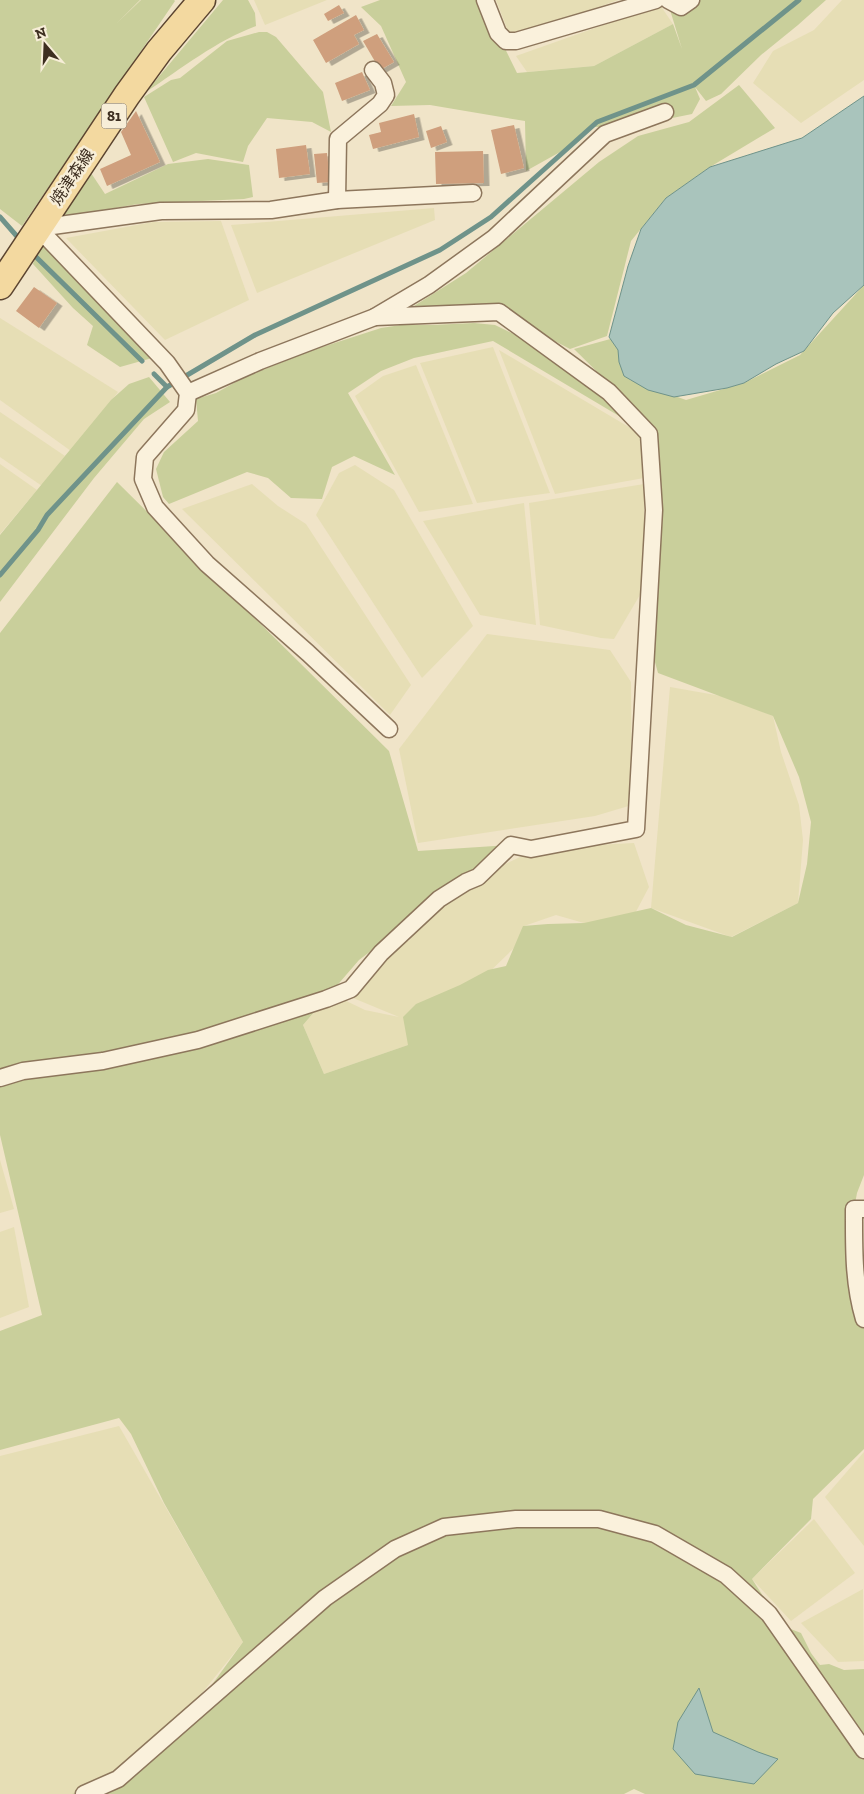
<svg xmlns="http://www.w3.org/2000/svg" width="864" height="1794" font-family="'Zilla Slab','Noto Sans JP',serif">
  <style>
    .farmland { fill: #e6deb5 }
    .green { fill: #c9cf9b }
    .water { fill: #a9c4bc; stroke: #6f938a }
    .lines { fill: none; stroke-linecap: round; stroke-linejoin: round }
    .stream { stroke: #6f938a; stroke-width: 5 }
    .building { fill: #cf9f7d; filter: url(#shadow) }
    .street-casing { stroke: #8d765c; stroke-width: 19 }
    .primary-casing { stroke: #5b4430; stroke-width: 29 }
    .street { stroke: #faf1dc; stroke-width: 16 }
    .primary { stroke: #f3d9a0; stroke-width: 26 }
    .labels { text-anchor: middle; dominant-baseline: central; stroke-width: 5; stroke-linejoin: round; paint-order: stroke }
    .shield { fill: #f7eed8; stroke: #756857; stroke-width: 1 }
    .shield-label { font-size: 15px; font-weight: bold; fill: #3d2e20 }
    .street-label { font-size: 16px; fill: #3d2e20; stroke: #f7eed8 }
  </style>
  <defs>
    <filter id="shadow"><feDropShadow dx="5.5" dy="3" stdDeviation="0" flood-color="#0004"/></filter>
  </defs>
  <rect width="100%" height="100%" fill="#f0e4c8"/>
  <g class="farmland">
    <polygon points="254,0 327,0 265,25"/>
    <polygon points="496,0 618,0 511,39"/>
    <polygon points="842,0 864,0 864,80 801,123 753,83 773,51 814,30"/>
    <polygon points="660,5 673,24 594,66 527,72 516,56"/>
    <polygon points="434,208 435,220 257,293 231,225"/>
    <polygon points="221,221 249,300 165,340 66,238 153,222"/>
    <polygon points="0,318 118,392 71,451 0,400"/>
    <polygon points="493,347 550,493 477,503 420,363"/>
    <polygon points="499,350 644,436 644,478 555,494"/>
    <polygon points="416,365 473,504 419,512 355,396 383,376"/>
    <polygon points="0,412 65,456 42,486 0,457"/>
    <polygon points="0,464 37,490 0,534"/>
    <polygon points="355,465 394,490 473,626 422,678 316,515 339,473"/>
    <polygon points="252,484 278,506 306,524 411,685 390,715 182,509"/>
    <polygon points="644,484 644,588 614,639 601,638 540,625 529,503"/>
    <polygon points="524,503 536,625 480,615 423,521"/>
    <polygon points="487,634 610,650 631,682 632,805 595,816 418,843 399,749"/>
    <polygon points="670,687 727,697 773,716 781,752 799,805 803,840 798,903 731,937 651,908"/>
    <polygon points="634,843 649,887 630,923 584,923 556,915 524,926 514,948 479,982 408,1045 324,1074 303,1025 326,999 340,998 365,1010 399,1017 353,998 392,943 409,941 439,899 478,877 539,848"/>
    <polygon points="0,1160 14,1209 0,1213"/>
    <polygon points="14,1227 29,1307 0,1318 0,1232"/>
    <polygon points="119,1426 243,1642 165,1739 84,1794 0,1794 0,1456"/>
    <polygon points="864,1452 864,1546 825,1497"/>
    <polygon points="814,1519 855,1573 791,1621 752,1579"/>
    <polygon points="863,1589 864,1661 838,1662 801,1623"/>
  </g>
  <g class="green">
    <polygon points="0,0 140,0 117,23 141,0 174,0 175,1 22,226 0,209"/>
    <path d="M223 0H248L255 13 256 26C216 41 182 68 146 92Z"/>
    <polygon points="380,0 481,0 517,73 594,66 673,24 682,49 667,0 826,0 798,25 761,55 721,94 706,101 695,87 700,99 692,114 633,126 593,127 578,142 526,171 525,121 430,105 391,106 406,82 381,26 361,7"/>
    <polygon points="259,32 267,32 276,37 323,92 331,132 312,122 267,118 248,146 243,162 196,153 173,162 144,97 171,80 180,78 227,41"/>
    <polygon points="739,85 775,128 710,167 666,198 631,241 607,336 570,349 499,312 464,315 414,306 466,273 599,162 638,136 689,122"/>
    <polygon points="208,159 249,165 253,197 244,199 138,204 62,217 91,173 105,194 168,164"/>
    <polygon points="40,243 78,280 152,358 120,367 87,345 93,326 73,308 33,264"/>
    <polygon points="864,285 864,1175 857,1193 854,1209 864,1319 864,1449 813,1499 811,1519 752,1579 765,1599 775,1623 801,1633 811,1653 820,1665 829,1664 844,1670 864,1669 864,1794 645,1794 634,1789 624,1794 72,1794 111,1782 184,1723 243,1642 164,1503 131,1434 119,1418 0,1450 0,1331 42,1315 0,1135 0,633 117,482 389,751 418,851 511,845 359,960 303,1025 324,1074 408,1045 403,1017 416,1004 460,985 488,970 506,966 523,926 548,924 584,923 651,908 686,925 732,937 798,903 807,864 811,822 799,777 773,716 658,673 648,637 652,426 574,349 614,338 630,380 686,400 744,383 800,355"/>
    <polygon points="474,323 495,325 526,340 550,360 590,387 646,432 493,341 414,358 381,371 348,393 395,475 354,456 332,467 322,499 291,498 268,478 247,472 169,504 163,497 156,469 164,452 198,421 196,399 216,393 243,378 310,351 381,328 401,325 432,325"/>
    <polygon points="149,377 170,402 144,419 94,478 0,602 0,535 111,400 129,384"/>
  </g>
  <g class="water">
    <polygon points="864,96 864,285 833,313 804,351 776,364 744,383 727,388 674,397 648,390 624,376 619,362 618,350 609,337 628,266 641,229 666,198 710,167 802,138"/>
    <polygon points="699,1688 713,1732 758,1752 778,1759 754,1784 695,1774 673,1749 678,1722"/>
  </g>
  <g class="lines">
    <g class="stream">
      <polyline points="0,217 21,241"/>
      <polyline points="32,253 142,361"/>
      <polyline points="154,374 167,387"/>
      <polyline points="0,575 38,530 47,515 167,387 255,335 440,250 491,217 597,122 694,85 799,0"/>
    </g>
  </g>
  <g class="building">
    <polygon points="339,5 344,13 328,21 324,14"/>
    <polygon points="356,15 364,30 354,35 359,44 326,63 313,40"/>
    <polygon points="377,34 394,62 380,70 363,41"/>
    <polygon points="362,72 370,90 342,101 335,83"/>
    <polygon points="136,111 160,162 107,186 100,169 131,155 121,132"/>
    <polygon points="414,114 419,137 373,149 369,135 381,132 379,123"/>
    <polygon points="514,125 524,168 501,174 491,130"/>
    <polygon points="441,126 447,142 431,148 426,131"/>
    <polygon points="306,145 310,174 279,178 276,149"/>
    <polygon points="483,151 484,183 436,184 435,152"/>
    <polygon points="327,153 330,182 317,183 314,154"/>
    <polygon points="34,287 57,303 39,328 16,311"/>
  </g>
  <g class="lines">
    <defs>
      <g id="street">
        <polyline points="485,0 498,33 506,41 516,41 656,0"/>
        <polyline points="668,0 681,7 691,0"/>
        <polyline points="337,200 338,139 380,104 386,95 383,83 373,70"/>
        <polyline points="38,228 167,363 188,393 186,410 145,457 143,479 155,507 207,564 308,653 389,729"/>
        <polyline points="38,228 161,211 271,210 337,200 473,193"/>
        <polyline points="188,393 260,361 375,317 429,285 494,238 605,134 665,112"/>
        <polyline points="0,1078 23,1071 103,1061 198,1040 326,999 351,989 381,953 439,899 466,882 478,877 511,845 531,849 636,829 654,510 649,434 609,392 499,312 375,317"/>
        <path d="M864 1209H854C854 1246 853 1282 864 1319"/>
        <polyline points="84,1794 118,1779 325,1598 395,1549 444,1527 516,1519 599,1519 655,1534 726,1575 769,1614 864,1750"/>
      </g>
      <polyline id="primary" points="0,286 127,95 159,51 202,0"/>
    </defs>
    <use href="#street" class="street-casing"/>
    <use href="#primary" class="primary-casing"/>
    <use href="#street" class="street"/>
    <use href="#primary" class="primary"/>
  </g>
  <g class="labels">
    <rect class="shield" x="101.5" y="103.5" width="25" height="25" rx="4"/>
    <g class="shield-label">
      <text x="114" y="116">81</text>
    </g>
    <g class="street-label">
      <text transform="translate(72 177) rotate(-56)">焼津森線</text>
    </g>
  </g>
  <g transform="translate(45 45) rotate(341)" stroke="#f7eed8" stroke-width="4" paint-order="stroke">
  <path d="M0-4L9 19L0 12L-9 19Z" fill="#3d2e20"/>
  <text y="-8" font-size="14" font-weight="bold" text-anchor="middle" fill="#3d2e20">N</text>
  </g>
</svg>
